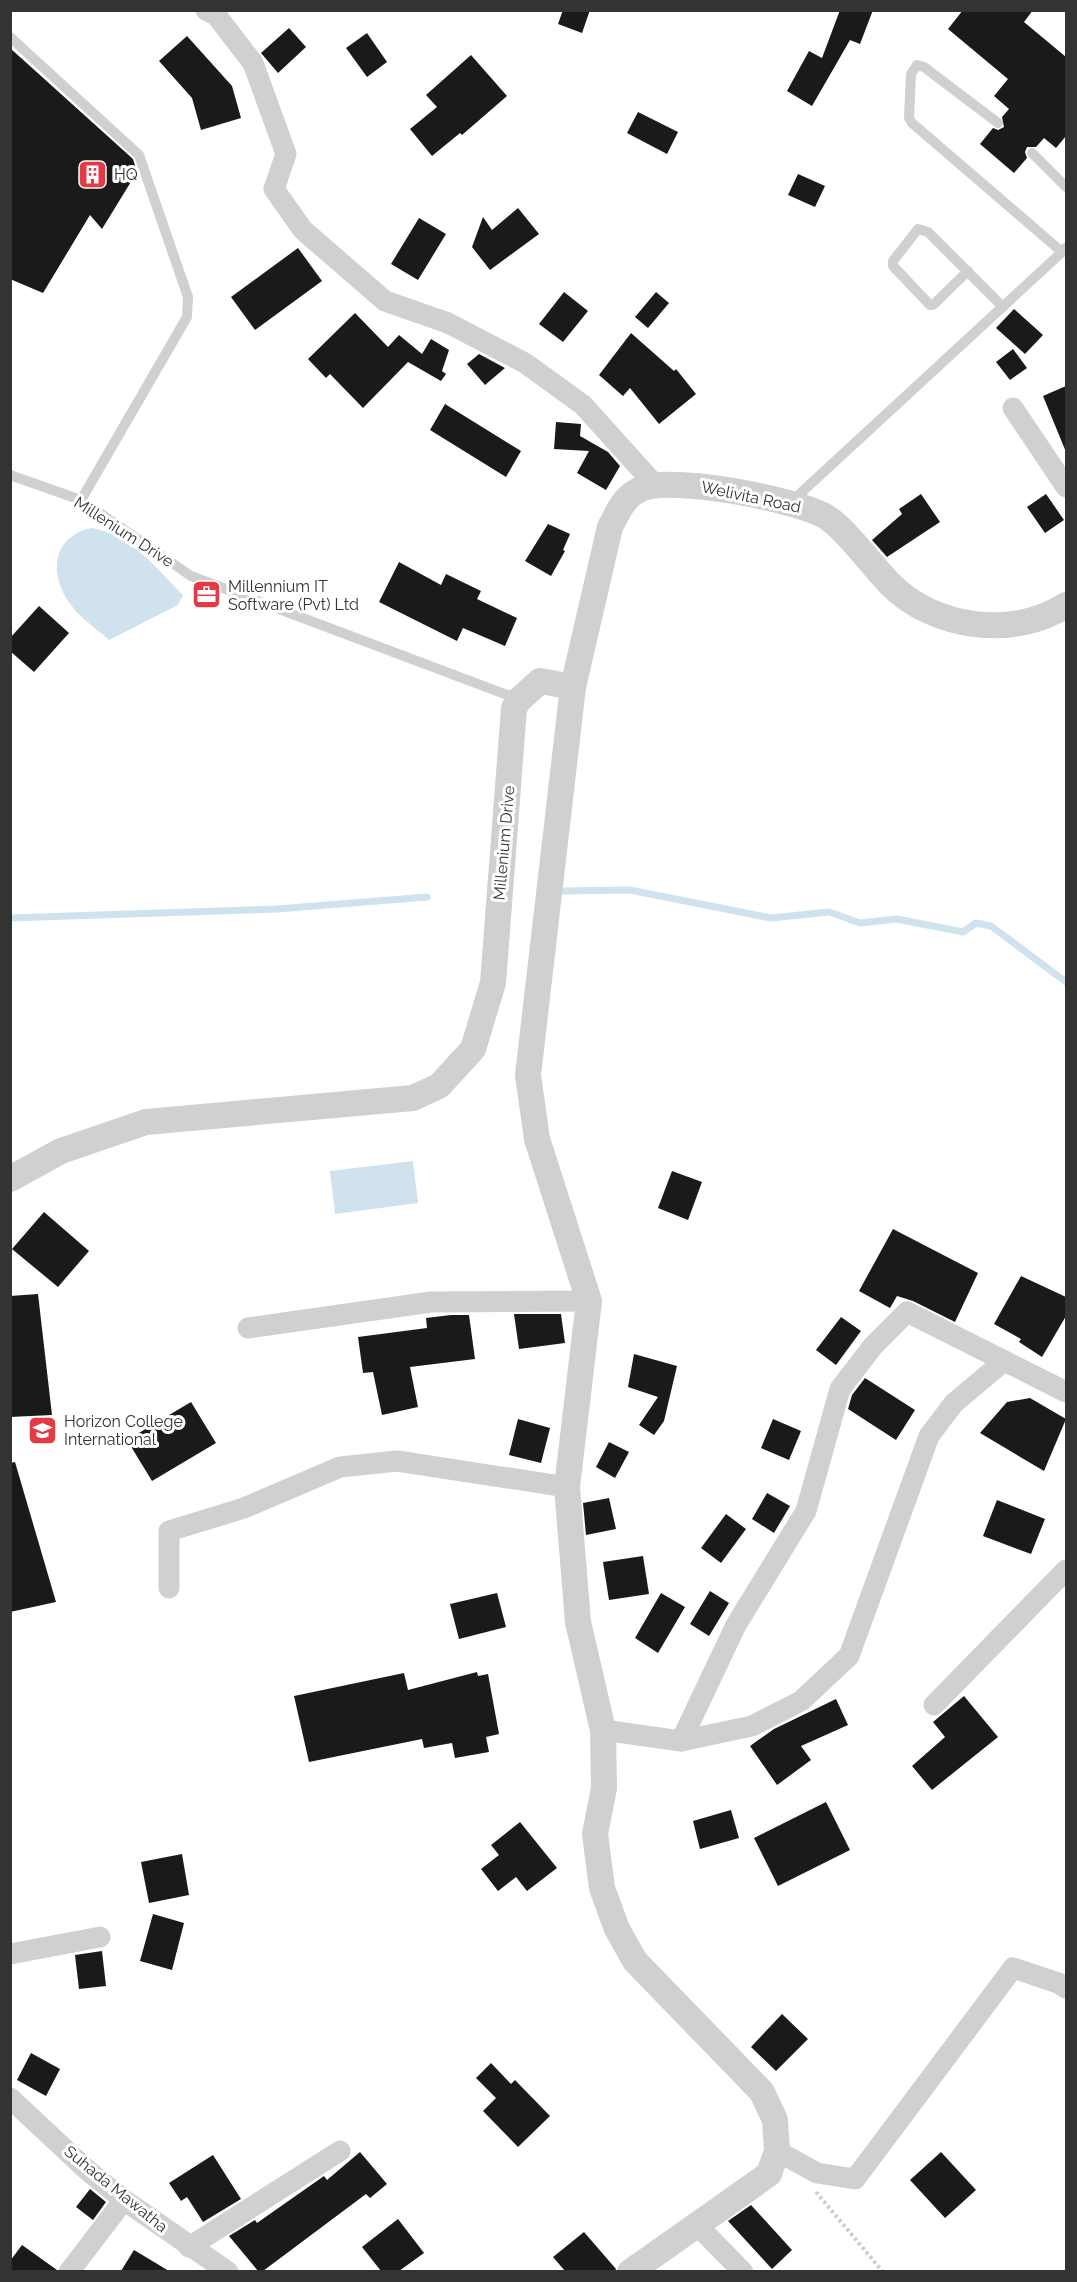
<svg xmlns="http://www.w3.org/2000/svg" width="1077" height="2282" font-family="Raleway,sans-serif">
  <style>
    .water { fill: #cfe2ee }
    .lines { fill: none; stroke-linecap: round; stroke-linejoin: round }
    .stream { stroke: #cfe2ee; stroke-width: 7 }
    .building { fill: #1a1a1a }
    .path { stroke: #cdcdcd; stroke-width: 4; stroke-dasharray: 3 3; stroke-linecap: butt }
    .service { stroke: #d0d0d0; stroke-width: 10 }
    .minor { stroke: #d0d0d0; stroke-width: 21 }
    .tertiary { stroke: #d0d0d0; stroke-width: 26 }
    .labels { text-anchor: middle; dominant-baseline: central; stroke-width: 6; stroke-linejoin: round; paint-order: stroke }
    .poi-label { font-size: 16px; fill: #333; stroke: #fff; text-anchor: start }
    .street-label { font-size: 16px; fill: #333; stroke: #fff }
  </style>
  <rect width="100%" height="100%" fill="#fff"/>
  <g class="water">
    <path d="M92 528C132 536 156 568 183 595L178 605 109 640C97 629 80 618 71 605 48 574 52 536 92 528Z"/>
    <polygon points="413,1161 418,1203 335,1214 330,1171"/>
  </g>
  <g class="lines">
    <g class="stream">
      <polyline points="563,891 630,890 771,918 829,912 860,923 897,919 963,932 976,923 991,926 1066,982"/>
      <polyline points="10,918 277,909 427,897"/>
    </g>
  </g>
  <g class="building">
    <polygon points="563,10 590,10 582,33 558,24"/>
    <polygon points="840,10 873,10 860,44 850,40 812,106 787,91 809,51 822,58"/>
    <polygon points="963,10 1033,10 1024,22 1066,57 1066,136 1056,148 1044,138 1036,147 1027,147 1025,152 1027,158 1014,173 980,144 993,128 998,130 1004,127 1002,117 1009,109 994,96 1008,79 948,29"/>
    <polygon points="289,28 306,47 278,73 261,53"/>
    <polygon points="367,33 387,62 367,77 346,48"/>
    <polygon points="187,36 232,86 241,118 201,130 192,98 159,61"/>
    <polygon points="10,48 133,159 137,172 102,229 90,215 43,293 10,279"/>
    <polygon points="471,55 507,96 462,135 460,133 432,156 410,129 437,107 426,95"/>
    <polygon points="638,112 678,132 667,154 627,133"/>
    <polygon points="798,174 825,186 815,207 788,195"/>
    <polygon points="518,208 539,234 490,270 472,247 483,217 492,230"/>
    <polygon points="419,218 446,234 418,280 391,264"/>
    <polygon points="298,248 322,281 255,330 231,297"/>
    <polygon points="564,292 588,311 563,342 539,324"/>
    <polygon points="656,292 669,303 648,328 635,317"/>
    <polygon points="1014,309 1043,335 1025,354 996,328"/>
    <polygon points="355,313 388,347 399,335 422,354 431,339 449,350 442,371 446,374 441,381 408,362 363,408 330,374 326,378 308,359"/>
    <polygon points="631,333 674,371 676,369 696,394 659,424 630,388 623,396 599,375"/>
    <polygon points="1013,349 1027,368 1010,380 996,362"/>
    <polygon points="479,354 505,368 485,385 467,364"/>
    <polygon points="1066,386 1066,452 1043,396"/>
    <polygon points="445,404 521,451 506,477 430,430"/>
    <polygon points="556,422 581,424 580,436 608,452 620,466 606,490 577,473 589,451 554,449"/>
    <polygon points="921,494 940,522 887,557 872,540 902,514 899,509"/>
    <polygon points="1046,494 1064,520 1045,533 1027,507"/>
    <polygon points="548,524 570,534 563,550 565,551 551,576 525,561"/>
    <polygon points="399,562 441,585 446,574 481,591 477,599 517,618 505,646 463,628 457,641 379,602"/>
    <polygon points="39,606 69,633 34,672 10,651 10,638"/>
    <polygon points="672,1171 702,1182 688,1220 658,1208"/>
    <polygon points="44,1212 89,1251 58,1287 12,1249"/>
    <polygon points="893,1229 978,1273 955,1322 913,1301 897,1296 890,1308 859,1291"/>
    <polygon points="1021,1276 1066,1297 1066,1316 1042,1357 1019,1342 1021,1339 994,1324"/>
    <polygon points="38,1294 52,1415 10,1417 10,1296"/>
    <polygon points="514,1314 561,1314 565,1343 519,1349"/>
    <polygon points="451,1315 469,1315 475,1359 410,1367 418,1407 382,1415 373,1372 363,1373 358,1337 427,1328 426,1318"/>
    <polygon points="841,1317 861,1331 836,1365 816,1350"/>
    <polygon points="634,1354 677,1366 664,1421 654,1435 639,1425 658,1397 628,1387"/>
    <polygon points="865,1378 915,1410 896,1440 848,1409 852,1395"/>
    <polygon points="1030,1398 1066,1419 1044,1471 980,1433 1007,1402"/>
    <polygon points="191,1402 216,1443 152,1481 127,1440"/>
    <polygon points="518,1419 550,1428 541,1463 509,1455"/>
    <polygon points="773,1419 801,1431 789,1460 761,1448"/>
    <polygon points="609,1442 629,1452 615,1478 596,1467"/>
    <polygon points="15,1462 56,1602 10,1612 10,1463"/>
    <polygon points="767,1493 790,1506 774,1533 752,1519"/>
    <polygon points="609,1498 616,1529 586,1535 583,1503"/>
    <polygon points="997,1500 1045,1519 1031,1554 983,1536"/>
    <polygon points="726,1514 746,1529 721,1563 701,1548"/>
    <polygon points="643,1556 649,1594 609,1600 603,1562"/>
    <polygon points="710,1591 729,1603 709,1636 690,1624"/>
    <polygon points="497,1593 506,1627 459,1639 450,1604"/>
    <polygon points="661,1593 685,1607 658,1653 635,1638"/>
    <polygon points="477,1672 478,1676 488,1674 499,1734 486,1737 489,1752 455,1758 452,1743 424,1748 422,1739 309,1762 294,1696 404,1673 408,1690"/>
    <polygon points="964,1696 998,1737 932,1790 912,1766 945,1737 933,1722"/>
    <polygon points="836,1699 848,1725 801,1746 811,1760 777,1785 750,1746 774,1729"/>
    <polygon points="826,1802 850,1850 778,1886 754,1838"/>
    <polygon points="731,1810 739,1838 700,1849 693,1821"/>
    <polygon points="520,1822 557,1868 527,1891 516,1877 498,1891 481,1869 499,1855 491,1845"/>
    <polygon points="182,1854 189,1895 149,1903 141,1862"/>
    <polygon points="153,1914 184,1923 172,1970 140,1961"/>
    <polygon points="102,1951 106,1986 79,1989 75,1955"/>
    <polygon points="782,2014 808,2039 776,2071 751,2047"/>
    <polygon points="31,2053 60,2069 46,2096 17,2080"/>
    <polygon points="491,2063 511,2084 515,2080 550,2116 518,2147 483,2111 496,2098 476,2078"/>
    <polygon points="360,2152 387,2184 370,2198 366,2194 263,2271 258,2271 229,2236 255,2220 257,2223 324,2176 327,2180"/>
    <polygon points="941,2152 976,2190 945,2218 910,2180"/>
    <polygon points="213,2155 241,2199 203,2222 187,2197 181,2201 169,2183"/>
    <polygon points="90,2189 106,2202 93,2220 76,2207"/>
    <polygon points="751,2205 792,2250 772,2269 728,2221"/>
    <polygon points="398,2219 424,2253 399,2271 381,2271 362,2247"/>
    <polygon points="584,2232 616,2269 615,2271 565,2271 553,2257"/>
    <polygon points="22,2245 57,2270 56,2271 10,2271 10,2261"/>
    <polygon points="134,2250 169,2271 121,2271"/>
  </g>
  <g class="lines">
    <polyline class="path" points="816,2192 883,2272"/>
    <g class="service">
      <polyline points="10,37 139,155 188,297 187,317 81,500"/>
      <polyline points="998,123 924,67 917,65 911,74 909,118 912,123 1062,252 1065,248"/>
      <polyline points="1032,153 1066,187"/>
      <polyline points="968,271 933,305 930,305 893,266 893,261 918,229 928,232 1003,307"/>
      <polyline points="10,475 81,500 191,576 518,699"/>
      <polyline points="791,502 1062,252"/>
    </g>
    <g class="minor">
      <polyline points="206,10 216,15 253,63 286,154 274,189 303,230 385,301 448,323 525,363 583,405 656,486"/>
      <polyline points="1013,408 1066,487"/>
      <polyline points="248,1328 431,1302 589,1301"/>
      <polyline points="169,1588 169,1531 244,1508 340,1467 397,1461 567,1487"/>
      <polyline points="934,1705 1066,1570"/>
      <polyline points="603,1730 681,1741 736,1625 806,1511 840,1389 873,1346 907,1312 1066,1392"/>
      <polyline points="681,1741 752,1726 801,1701 849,1656 929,1436 954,1403 1003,1362"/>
      <polyline points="10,1954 100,1937"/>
      <polyline points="10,2098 86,2169 124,2200 228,2272"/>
      <polyline points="777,2151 817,2173 855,2179 1013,1968 1058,1983 1066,1988"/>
      <polyline points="697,2225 743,2272"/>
      <polyline points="189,2247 340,2151"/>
      <polyline points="69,2272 124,2200"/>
    </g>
    <g class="tertiary">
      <polyline points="10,1179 61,1151 146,1122 413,1098 439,1086 473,1049 493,983 514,708 519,700 540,681 573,687"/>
      <path d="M630 2272 769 2174 777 2151 775 2120 762 2092 635 1961 617 1929 602 1888 595 1834 604 1788 603 1730 578 1622 567 1487 589 1301 537 1139 528 1075 573 687 610 527C618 512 624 496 641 489 672 475 792 499 823 515 844 526 872 566 890 584 934 629 1014 639 1066 605"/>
    </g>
  </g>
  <defs>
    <symbol id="building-square" viewBox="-11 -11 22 22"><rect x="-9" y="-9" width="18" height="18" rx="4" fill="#e63946" stroke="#fff"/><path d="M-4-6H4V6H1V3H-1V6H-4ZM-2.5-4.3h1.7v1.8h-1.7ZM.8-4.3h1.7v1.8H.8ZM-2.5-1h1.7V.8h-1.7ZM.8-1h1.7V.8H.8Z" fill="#fff"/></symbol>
    <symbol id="office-square" viewBox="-11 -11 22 22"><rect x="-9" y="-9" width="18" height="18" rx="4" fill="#e63946" stroke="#fff"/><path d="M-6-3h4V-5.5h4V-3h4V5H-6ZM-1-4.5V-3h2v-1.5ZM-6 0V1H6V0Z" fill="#fff"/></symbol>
    <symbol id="school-square" viewBox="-11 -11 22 22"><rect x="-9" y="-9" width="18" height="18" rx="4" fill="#e63946" stroke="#fff"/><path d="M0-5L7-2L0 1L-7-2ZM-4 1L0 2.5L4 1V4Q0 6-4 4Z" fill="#fff"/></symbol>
  </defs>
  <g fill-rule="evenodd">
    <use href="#building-square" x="76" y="158" width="33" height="33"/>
    <use href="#office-square" x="190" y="578" width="33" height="33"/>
    <use href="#school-square" x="26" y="1414" width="33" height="33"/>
  </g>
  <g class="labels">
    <g class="poi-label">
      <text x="114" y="174">HQ</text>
      <text x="228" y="586">Millennium IT<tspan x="228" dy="18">Software (Pvt) Ltd</tspan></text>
      <text x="64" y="1421">Horizon College<tspan x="64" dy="18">International</tspan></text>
    </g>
    <g class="street-label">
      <text transform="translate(751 497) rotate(12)">Welivita Road</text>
      <text transform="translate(124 532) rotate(33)">Millenium Drive</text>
      <text transform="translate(504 843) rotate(-85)">Millenium Drive</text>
      <text transform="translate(116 2189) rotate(39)">Suhada Mawatha</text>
    </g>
  </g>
  <rect width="1077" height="2282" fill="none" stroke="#333333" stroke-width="24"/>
</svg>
